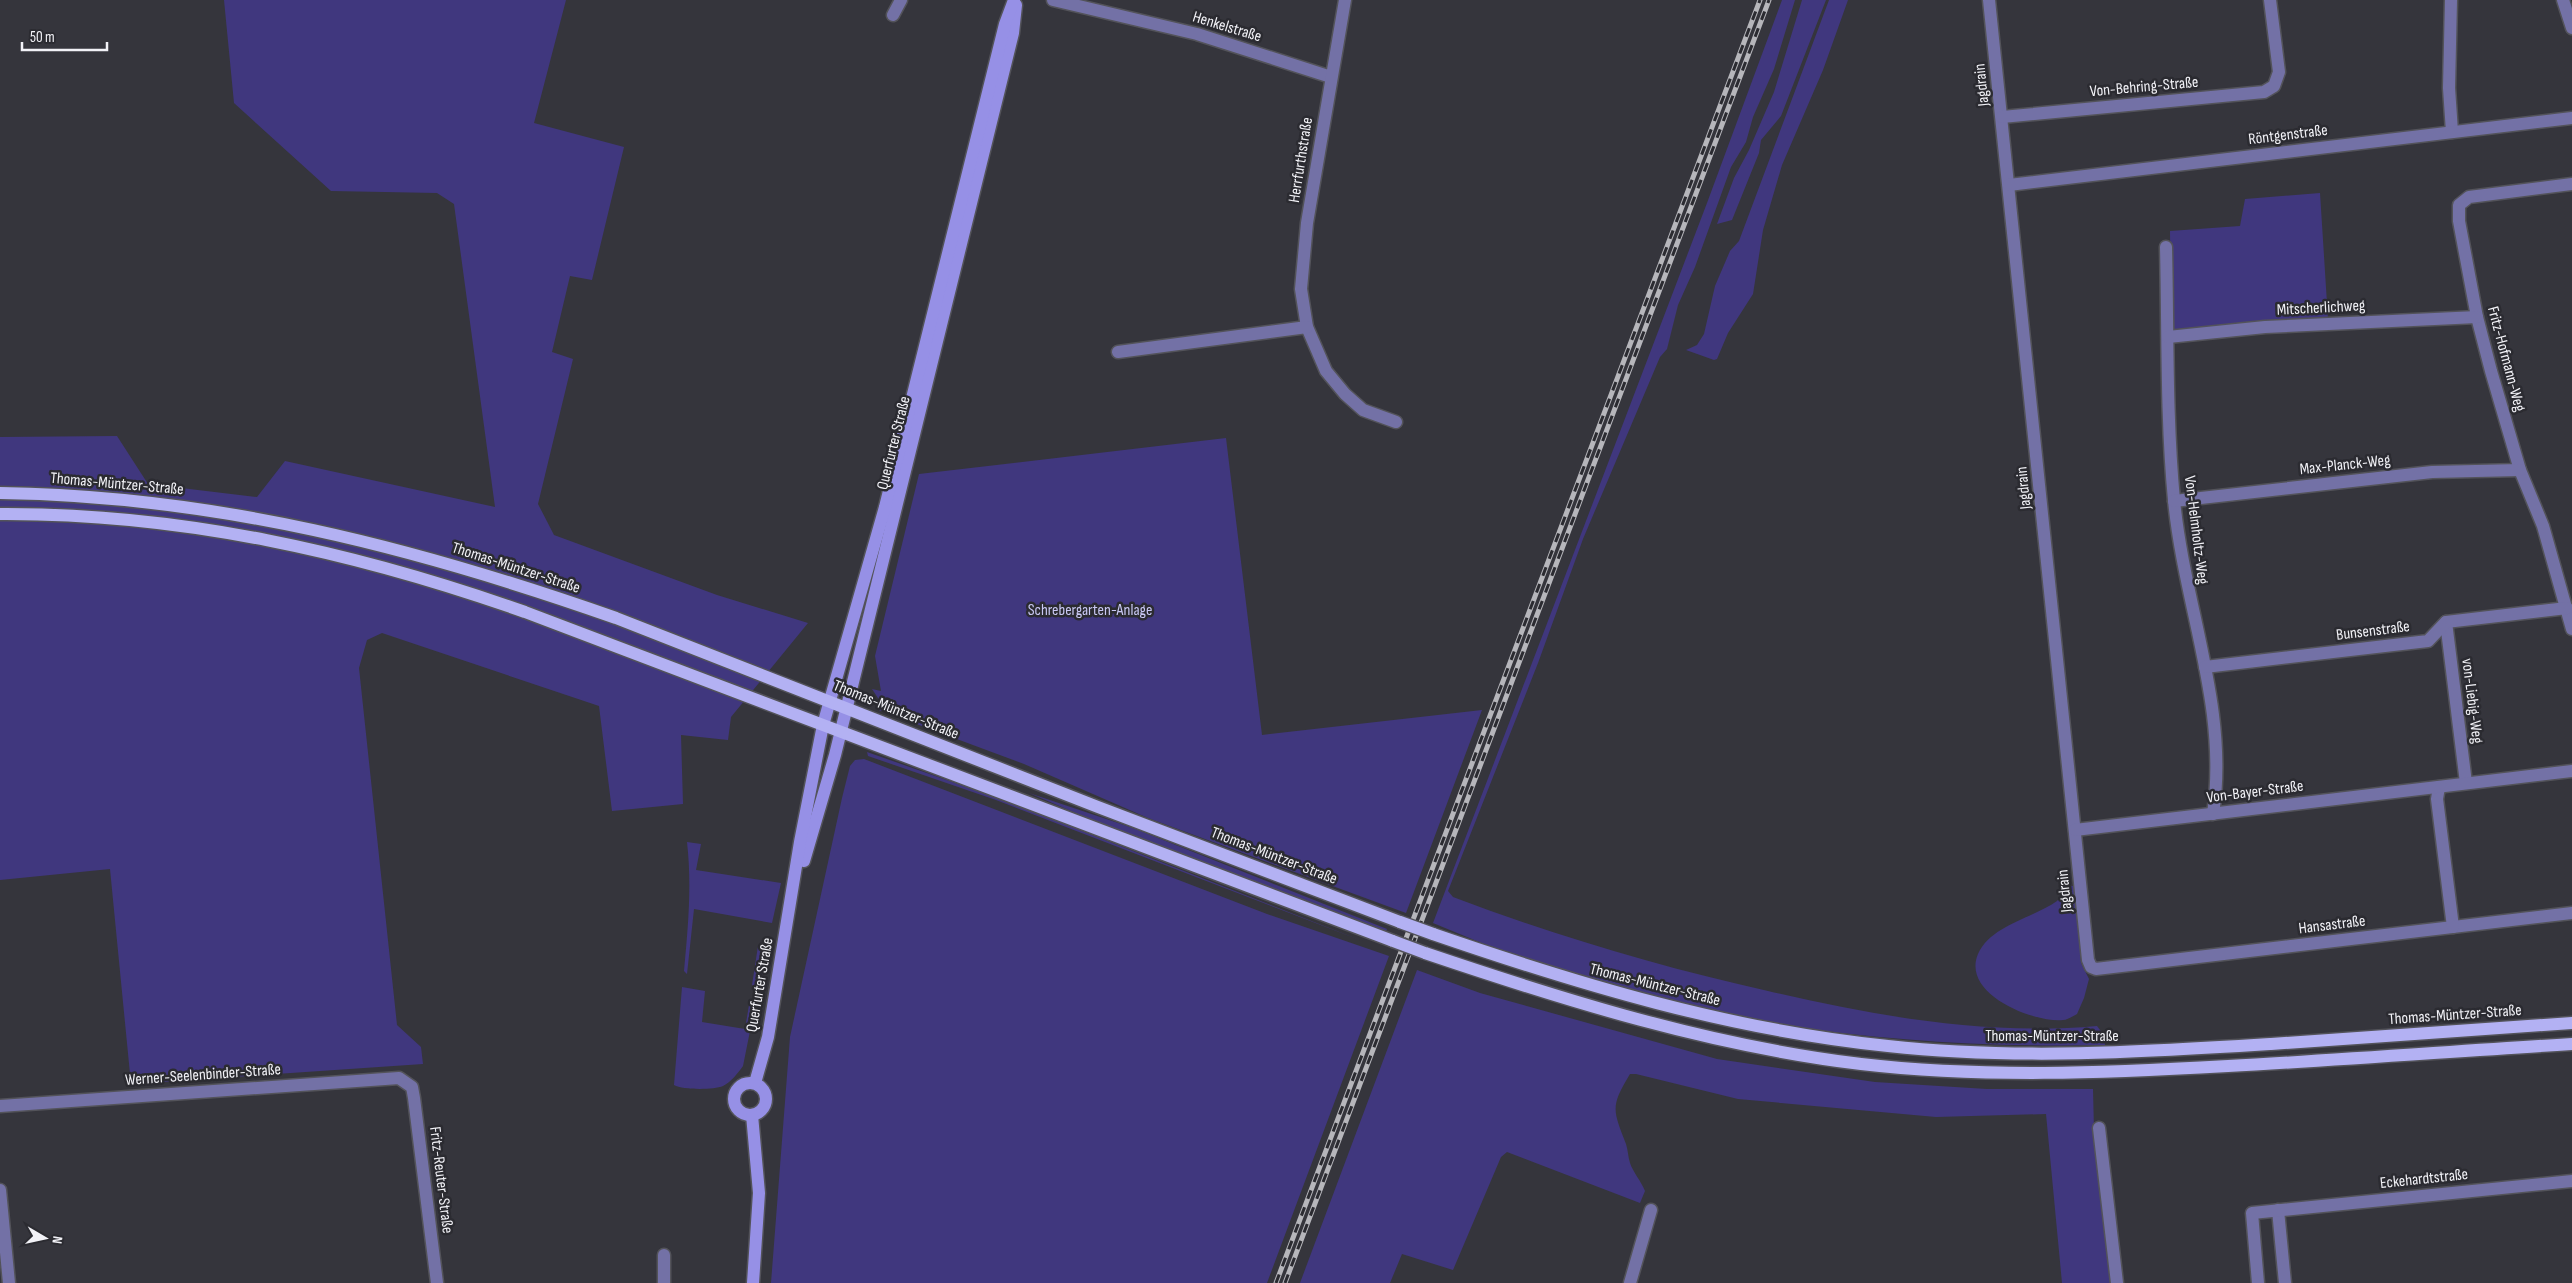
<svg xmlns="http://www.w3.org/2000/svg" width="2572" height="1283" font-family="'Sofia Sans Condensed',sans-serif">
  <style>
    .green { fill: #40377e }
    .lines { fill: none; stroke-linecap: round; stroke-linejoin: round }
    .minor-casing { stroke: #53535a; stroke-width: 15 }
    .secondary-casing { stroke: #53535a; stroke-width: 15 }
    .primary-casing { stroke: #53535a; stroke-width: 15 }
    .minor { stroke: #7371a6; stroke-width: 12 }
    .secondary { stroke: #9690e6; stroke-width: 12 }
    .primary { stroke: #b3b1f3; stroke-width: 12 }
    .rail-casing { stroke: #b6b6bb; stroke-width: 5 }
    .rail { stroke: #2b2b31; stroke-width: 3; stroke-dasharray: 9; stroke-linecap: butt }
    .primary-bridge-casing { stroke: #53535a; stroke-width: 15; stroke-linecap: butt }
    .primary-bridge { stroke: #b3b1f3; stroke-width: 12 }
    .labels { text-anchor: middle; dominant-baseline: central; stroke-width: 5; stroke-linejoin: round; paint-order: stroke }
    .street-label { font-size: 16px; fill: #f2f2f7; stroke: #2b2b31 }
    .park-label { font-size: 16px; fill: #c9c8f4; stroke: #2b2b31 }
  </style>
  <rect width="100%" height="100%" fill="#35353c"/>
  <g class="green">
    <polygon points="224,0 566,0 534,123 624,147 592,280 570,276 552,352 573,359 538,504 554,535 717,595 808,623 731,717 728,740 681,735 683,804 612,811 599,706 382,633 367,640 359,668 397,1025 421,1047 423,1064 131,1084 110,869 0,880 0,437 117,436 148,484 257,497 285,461 495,507 454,204 437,193 331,191 234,103"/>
    <path d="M1782 0H1795L1774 69 1753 117 1746 142 1731 167 1695 267 1678 305 1667 349 1660 357 1583 539 1538 663 1448 891 1453 897C1556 936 1661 967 1768 991 1875 1016 1987 1036 2097 1026L2103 1034 2105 1045C1917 1049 1725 1028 1546 967 1508 955 1470 938 1433 923L1707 203Z"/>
    <polygon points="1802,0 1826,0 1781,116 1761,140 1759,153 1732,220 1717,224 1734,178 1749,150 1774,92"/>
    <polygon points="1829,0 1848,0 1823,70 1782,165 1763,230 1753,294 1728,333 1717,359 1714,360 1686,350 1697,345 1704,334 1715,286 1730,251 1739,241"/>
    <polygon points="2320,193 2328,319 2171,332 2170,231 2240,226 2245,199"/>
    <polygon points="1226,438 1262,735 1482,710 1406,913 1148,818 1024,764 876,709 880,701 872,689 881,691 875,656 919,474"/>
    <polygon points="867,752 998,798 1365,942 996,800 868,756"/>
    <polygon points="864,759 1267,914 1389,956 1267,1283 771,1283 790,1037 842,798 850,766 855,760"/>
    <polygon points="1029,793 1133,828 1387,929 1385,934 1148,844"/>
    <path d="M687 842 701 844 696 870 781 883 772 923 694 909 687 974 684 971C688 927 692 886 687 842Z"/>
    <path d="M2076 885 2081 963 2089 979 2084 998 2077 1014C2073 1016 2067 1020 2063 1020 2034 1023 1961 994 1978 954 1991 925 2033 918 2057 901 2061 898 2059 894 2062 891 2064 888 2072 886 2076 885Z"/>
    <polygon points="768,944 759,991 758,993 752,985 758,946"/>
    <path d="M1417 970 1480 993 1717 1059 1875 1082 1987 1089H2093L2094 1131 2110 1283H2062L2046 1114 1936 1117 1738 1099 1636 1074H1630C1610 1107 1613 1110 1626 1144 1628 1150 1628 1157 1630 1163 1633 1172 1641 1181 1645 1191L1640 1203 1507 1152 1501 1157 1453 1270 1402 1254 1390 1283H1300Z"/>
    <path d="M682 987 705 991 702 1022 745 1029 750 999 755 1006 743 1066C738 1073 731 1082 723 1086 713 1090 683 1090 674 1085Z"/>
  </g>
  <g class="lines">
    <defs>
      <g id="minor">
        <polyline points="1053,0 1197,34 1331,77"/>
        <polyline points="1345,0 1307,223 1301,289 1307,327 1326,371 1345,394 1363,410 1396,422"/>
        <polyline points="1989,0 2088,960 2091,967 2096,969 2572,913"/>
        <polyline points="2451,0 2449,88 2452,132"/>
        <polyline points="2563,0 2572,28"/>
        <polyline points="893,15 901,0"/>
        <polyline points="2002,117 2264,92 2274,86 2279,72 2270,0"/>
        <polyline points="2572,184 2469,197 2459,205 2459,221 2477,317 2491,371 2520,470 2543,526 2572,629"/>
        <polyline points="2009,185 2572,118"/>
        <path d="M2166 247C2168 331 2166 416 2174 500 2184 606 2229 708 2213 814"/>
        <polyline points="2168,337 2265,327 2477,317"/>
        <polyline points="1118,352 1307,327"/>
        <polyline points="2174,501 2432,472 2520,470"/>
        <polyline points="2446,622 2466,783"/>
        <polyline points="2205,667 2428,641 2446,622 2567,608"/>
        <polyline points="2439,787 2437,799 2453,927"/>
        <polyline points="2075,830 2572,771"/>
        <polyline points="0,1106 399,1078 412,1087 414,1098 437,1283"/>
        <polyline points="2099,1128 2117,1283"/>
        <polyline points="0,1190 9,1283"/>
        <polyline points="2278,1210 2285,1283"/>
        <polyline points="664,1283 664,1255"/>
        <polyline points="1630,1283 1651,1210"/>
        <polyline points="2258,1283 2252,1213 2572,1181"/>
      </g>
      <g id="secondary">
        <polyline points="804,861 835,755 1013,33 1016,5"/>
        <circle cx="750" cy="1099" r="16"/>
        <polyline points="755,1083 768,1037 800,842 823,725 885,507 1005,24 1014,0"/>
        <polyline points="752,1115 759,1193 753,1283"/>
      </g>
      <g id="primary">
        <path d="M0 493C216 496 414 547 616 618L1098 807 1400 922"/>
        <path d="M0 514C181 513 355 552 525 612L1393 941"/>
        <path d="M1433 934C1581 985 1731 1030 1888 1046 2016 1060 2143 1052 2271 1044 2371 1037 2472 1030 2572 1023"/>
        <path d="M1425 953C1567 1001 1711 1046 1861 1064 1983 1078 2105 1073 2228 1066 2343 1060 2457 1051 2572 1044"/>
      </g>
    </defs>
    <use href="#minor" class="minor-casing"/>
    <use href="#secondary" class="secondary-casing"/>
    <use href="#primary" class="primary-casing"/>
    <use href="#minor" class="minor"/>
    <use href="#secondary" class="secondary"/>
    <use href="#primary" class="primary"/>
    <defs>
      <g id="rail">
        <polyline points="1276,1283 1760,0"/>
        <polyline points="1285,1283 1769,0"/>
      </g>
    </defs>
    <use href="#rail" class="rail-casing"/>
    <use href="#rail" class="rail"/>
    <defs>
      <g id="primary-bridge">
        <polyline points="1400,922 1433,934"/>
        <polyline points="1393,941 1425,953"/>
      </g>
    </defs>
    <use href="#primary-bridge" class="primary-bridge-casing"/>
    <use href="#primary-bridge" class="primary-bridge"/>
  </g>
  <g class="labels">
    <g class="street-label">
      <text transform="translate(1227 27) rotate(17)">Henkelstraße</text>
      <text transform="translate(1982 85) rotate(-96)">Jagdrain</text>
      <text transform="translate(2144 87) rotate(-5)">Von-Behring-Straße</text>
      <text transform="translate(2288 135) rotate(-7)">Röntgenstraße</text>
      <text transform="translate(1301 160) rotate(-81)">Herrfurthstraße</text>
      <text transform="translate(2321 308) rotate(-3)">Mitscherlichweg</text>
      <text transform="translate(2506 359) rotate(75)">Fritz-Hofmann-Weg</text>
      <text transform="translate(894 443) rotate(-76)">Querfurter Straße</text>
      <text transform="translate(2345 465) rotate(-6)">Max-Planck-Weg</text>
      <text transform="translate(117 484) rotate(5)">Thomas-Müntzer-Straße</text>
      <text transform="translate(2024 488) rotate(-96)">Jagdrain</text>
      <text transform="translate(2196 530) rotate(83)">Von-Helmholtz-Weg</text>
      <text transform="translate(516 568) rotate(18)">Thomas-Müntzer-Straße</text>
      <text transform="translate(2373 631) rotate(-7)">Bunsenstraße</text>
      <text transform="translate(2472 701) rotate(83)">von-Liebig-Weg</text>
      <text transform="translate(896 710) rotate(22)">Thomas-Müntzer-Straße</text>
      <text transform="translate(2255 792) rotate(-7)">Von-Bayer-Straße</text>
      <text transform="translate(1274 856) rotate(21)">Thomas-Müntzer-Straße</text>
      <text transform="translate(2065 891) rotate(-96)">Jagdrain</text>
      <text transform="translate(2332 925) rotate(-7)">Hansastraße</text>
      <text transform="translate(760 985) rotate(-80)">Querfurter Straße</text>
      <text transform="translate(1655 985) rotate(14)">Thomas-Müntzer-Straße</text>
      <text transform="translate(2455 1015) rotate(-4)">Thomas-Müntzer-Straße</text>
      <text x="2052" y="1036">Thomas-Müntzer-Straße</text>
      <text transform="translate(203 1075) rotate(-4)">Werner-Seelenbinder-Straße</text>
      <text transform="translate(2424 1179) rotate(-6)">Eckehardtstraße</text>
      <text transform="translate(441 1180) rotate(83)">Fritz-Reuter-Straße</text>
    </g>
    <g class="park-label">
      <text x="1090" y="610">Schrebergarten-Anlage</text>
    </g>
  </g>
  <g transform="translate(45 1238) rotate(99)" stroke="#2b2b31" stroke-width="4" paint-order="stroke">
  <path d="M0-4L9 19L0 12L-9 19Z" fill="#f2f2f7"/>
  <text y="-8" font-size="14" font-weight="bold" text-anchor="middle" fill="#f2f2f7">N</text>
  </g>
  <path d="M22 42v8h85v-8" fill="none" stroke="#f2f2f7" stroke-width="2.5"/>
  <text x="30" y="42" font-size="15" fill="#f2f2f7" stroke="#2b2b31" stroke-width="4" paint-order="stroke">50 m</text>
</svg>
